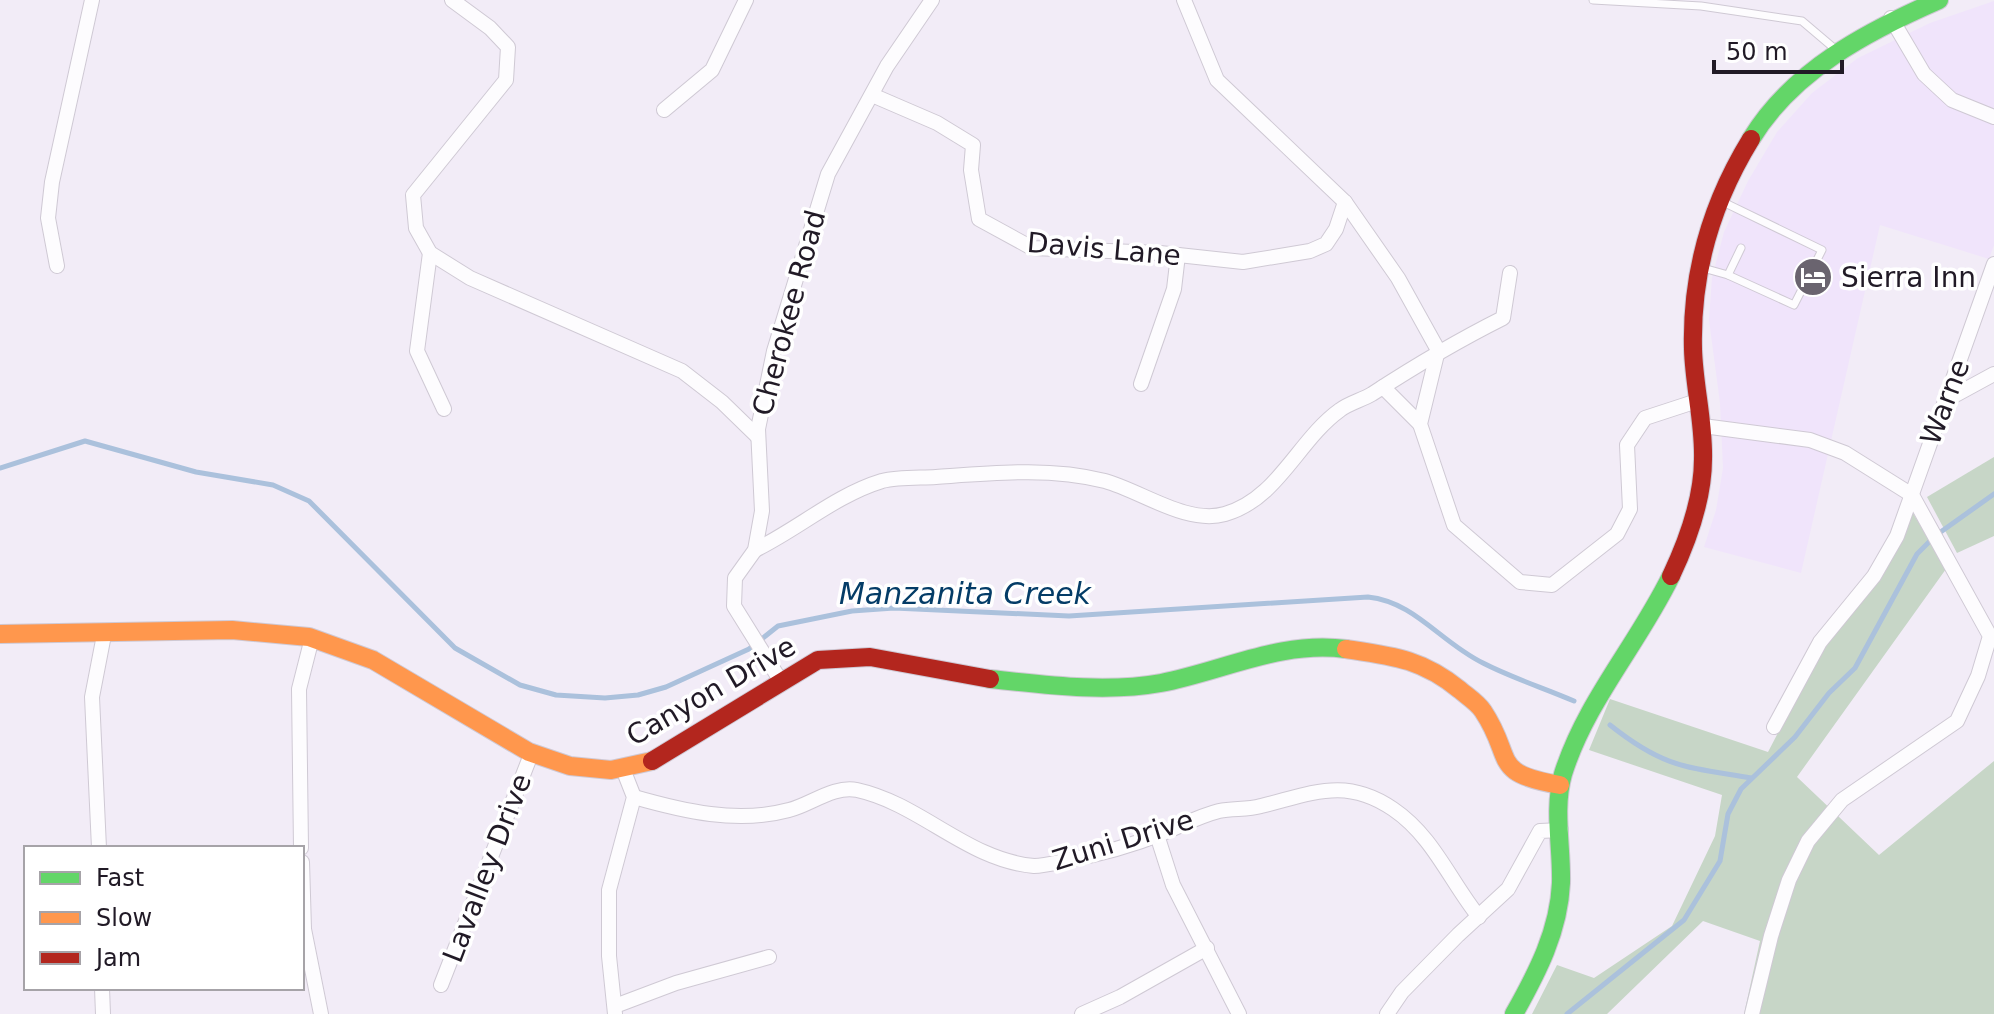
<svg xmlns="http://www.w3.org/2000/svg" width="1994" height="1014" font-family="'DejaVu Sans',sans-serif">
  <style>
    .built { fill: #f0e4fb }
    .forest { fill: #c7d6c7 }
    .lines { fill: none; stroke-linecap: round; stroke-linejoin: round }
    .stream { stroke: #abc1dc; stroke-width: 5 }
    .lane-casing { stroke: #cfc9d4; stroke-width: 9 }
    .street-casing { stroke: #cfc9d4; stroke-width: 16 }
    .fast-casing { stroke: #cfc9d4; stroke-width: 20 }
    .slow-casing { stroke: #cfc9d4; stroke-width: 20 }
    .jam-casing { stroke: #cfc9d4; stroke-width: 20 }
    .lane { stroke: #fdfcfe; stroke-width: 7 }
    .street { stroke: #fdfcfe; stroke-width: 14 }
    .fast { stroke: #63d668; stroke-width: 18 }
    .slow { stroke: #ff974d; stroke-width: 18 }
    .jam { stroke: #b3261e; stroke-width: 18 }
    .labels { text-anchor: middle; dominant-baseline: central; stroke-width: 7; stroke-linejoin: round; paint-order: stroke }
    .street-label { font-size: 28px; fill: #211a26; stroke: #fff }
    .poi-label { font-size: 28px; fill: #211a26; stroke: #fff; text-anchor: start }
    .water-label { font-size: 30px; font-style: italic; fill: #043c67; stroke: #fff }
  </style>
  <rect width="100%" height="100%" fill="#f2ecf7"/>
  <polygon class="built" points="1994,1 1994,245 1989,259 1880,225 1801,573 1704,547 1716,510 1723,468 1720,403 1709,320 1712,278 1724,232 1748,181 1777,132 1812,93 1858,58 1930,23"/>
  <g class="forest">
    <polygon points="1994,457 1994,536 1957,553 1927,497"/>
    <polygon points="1913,513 1946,569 1797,777 1879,855 1994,761 1994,1014 1744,1014 1760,941 1703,921 1607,1014 1532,1014 1557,965 1594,978 1672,926 1715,836 1722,795 1589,750 1610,699 1768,752 1825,643 1875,584"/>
  </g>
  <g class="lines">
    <g class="stream">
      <path d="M0 468 85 441 196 472 273 485 309 501 455 648 520 685 556 695 605 698 638 695 666 687 749 649 778 626 852 611 894 608 1069 616 1368 597C1415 602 1440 642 1483 663 1512 678 1544 688 1574 701"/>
      <path d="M1610 725C1664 768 1686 767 1751 778"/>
      <polyline points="1567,1014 1684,920 1720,861 1728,814 1741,789 1795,737 1829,693 1855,668 1917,554 1935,536 1994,494"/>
    </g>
    <defs>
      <g id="lane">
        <polyline points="1593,0 1701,6 1802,21 1835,49"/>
        <polyline points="1721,201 1822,250 1794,305 1728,275 1741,248"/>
        <polyline points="1703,268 1728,275"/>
      </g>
      <g id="street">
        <polyline points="452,0 490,28 508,47 506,80 413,195 416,228 430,253 470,278 682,371 722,402 758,437"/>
        <polyline points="1184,0 1217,80 1345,202 1398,278 1438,350"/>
        <polyline points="1891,18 1924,74 1952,100 1994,117"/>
        <polyline points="872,95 937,123 973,145 971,170 979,219 1032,248 1160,253 1243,262 1310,251 1326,244 1336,229 1345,202"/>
        <polyline points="664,110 712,70 746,0"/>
        <polyline points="430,253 417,351 444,409"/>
        <polyline points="57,266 48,218 52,182 92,0"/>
        <polyline points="1438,350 1420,424 1454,525 1520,582 1552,585 1617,534 1630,509 1627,445 1645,418 1697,401"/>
        <polyline points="1141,384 1174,289 1178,255"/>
        <polyline points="1383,387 1420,424"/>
        <polyline points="1948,399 1994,374"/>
        <polyline points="1703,426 1810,440 1845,453 1912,495 1990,636 1978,676 1957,721 1842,800 1808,841 1789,880 1771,936 1752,1014"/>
        <path d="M755 550C798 529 836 495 882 481 898 477 919 478 936 477 992 473 1050 467 1105 481 1141 491 1187 525 1225 514 1278 499 1298 440 1340 410 1349 403 1362 400 1372 394 1415 366 1457 341 1503 318L1510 273"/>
        <polyline points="782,683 734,606 735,578 755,550 762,511 758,429 774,351 828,174 887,66 932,0"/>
        <polyline points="1774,727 1820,642 1874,576 1897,536 1994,264"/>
        <path d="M634 797C683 811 737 824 789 810 810 805 834 785 857 790 921 804 967 860 1034 866 1043 866 1055 863 1064 861 1097 855 1131 846 1163 833 1181 826 1199 816 1219 811 1233 808 1247 810 1261 806 1311 794 1345 776 1393 809 1433 836 1450 881 1479 917"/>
        <polyline points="1157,835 1173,885 1239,1014"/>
        <polyline points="99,848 92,697 104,635"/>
        <polyline points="301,848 299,689 312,638"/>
        <polyline points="302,862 304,929 321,1014"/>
        <polyline points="441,985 532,752"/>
        <polyline points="102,988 103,1014"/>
        <polyline points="615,1006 676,983 769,957"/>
        <polyline points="615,1014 609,956 609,890 634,797 623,769"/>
        <polyline points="1082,1014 1120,997 1207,948"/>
        <polyline points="1387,1014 1402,992 1458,935 1508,889 1540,831 1561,830"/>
      </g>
      <g id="fast">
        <path d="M1751 139C1793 70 1868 31 1939 0"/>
        <path d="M990 679C1046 685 1106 693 1161 683 1223 671 1282 640 1346 649"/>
        <path d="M1514 1014C1537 973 1559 931 1561 883 1562 848 1553 809 1563 774 1586 701 1638 644 1671 576"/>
      </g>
      <g id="slow">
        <polyline points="0,634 232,630 309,637 373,660 529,752 570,766 611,770 652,761"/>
        <path d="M1346 649C1393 656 1422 659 1460 690 1467 696 1478 703 1483 711 1515 759 1489 773 1560 785"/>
      </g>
      <g id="jam">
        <path d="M1671 576C1688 540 1703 499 1703 459 1704 422 1694 386 1693 349 1691 272 1711 204 1751 139"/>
        <polyline points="652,761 818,660 870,657 990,679"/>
      </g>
    </defs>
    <use href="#lane" class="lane-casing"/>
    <use href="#street" class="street-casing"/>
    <use href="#fast" class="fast-casing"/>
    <use href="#slow" class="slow-casing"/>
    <use href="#jam" class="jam-casing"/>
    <use href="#lane" class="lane"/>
    <use href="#street" class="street"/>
    <use href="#fast" class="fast"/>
    <use href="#slow" class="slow"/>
    <use href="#jam" class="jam"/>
  </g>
  <defs>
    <symbol id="hotel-disc" viewBox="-11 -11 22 22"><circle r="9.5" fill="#6a646f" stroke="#fff"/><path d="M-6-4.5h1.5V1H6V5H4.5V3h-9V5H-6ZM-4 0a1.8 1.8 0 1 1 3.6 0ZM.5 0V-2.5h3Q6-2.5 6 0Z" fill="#fff"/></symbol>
  </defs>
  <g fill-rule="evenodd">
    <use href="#hotel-disc" x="1791" y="255" width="44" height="44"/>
  </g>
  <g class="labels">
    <g class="street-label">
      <text transform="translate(1104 249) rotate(5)">Davis Lane</text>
      <text transform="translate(789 313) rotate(-75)">Cherokee Road</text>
      <text transform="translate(1945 402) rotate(-69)">Warne</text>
      <text transform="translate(711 691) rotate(-30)">Canyon Drive</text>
      <text transform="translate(1123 840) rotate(-17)">Zuni Drive</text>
      <text transform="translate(487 868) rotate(-69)">Lavalley Drive</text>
    </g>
    <g class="poi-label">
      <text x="1841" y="277">Sierra Inn</text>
    </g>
    <g class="water-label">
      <text x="965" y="593">Manzanita Creek</text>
    </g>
  </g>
  <rect x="24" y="846" width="280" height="144" fill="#ffffff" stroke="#a6a3a8" stroke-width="2"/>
  <rect x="40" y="872" width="40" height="12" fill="#63d668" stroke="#a6a3a8" stroke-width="2"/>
  <text x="96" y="886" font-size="24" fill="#211a26">Fast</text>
  <rect x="40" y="912" width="40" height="12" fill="#ff974d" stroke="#a6a3a8" stroke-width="2"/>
  <text x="96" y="926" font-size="24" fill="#211a26">Slow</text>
  <rect x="40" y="952" width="40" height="12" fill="#b3261e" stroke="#a6a3a8" stroke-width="2"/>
  <text x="96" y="966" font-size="24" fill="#211a26">Jam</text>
  <path d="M1714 60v12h128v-12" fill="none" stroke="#211a26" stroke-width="4"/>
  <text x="1726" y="60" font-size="24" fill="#211a26" stroke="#ffffff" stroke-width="6" paint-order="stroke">50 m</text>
</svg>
